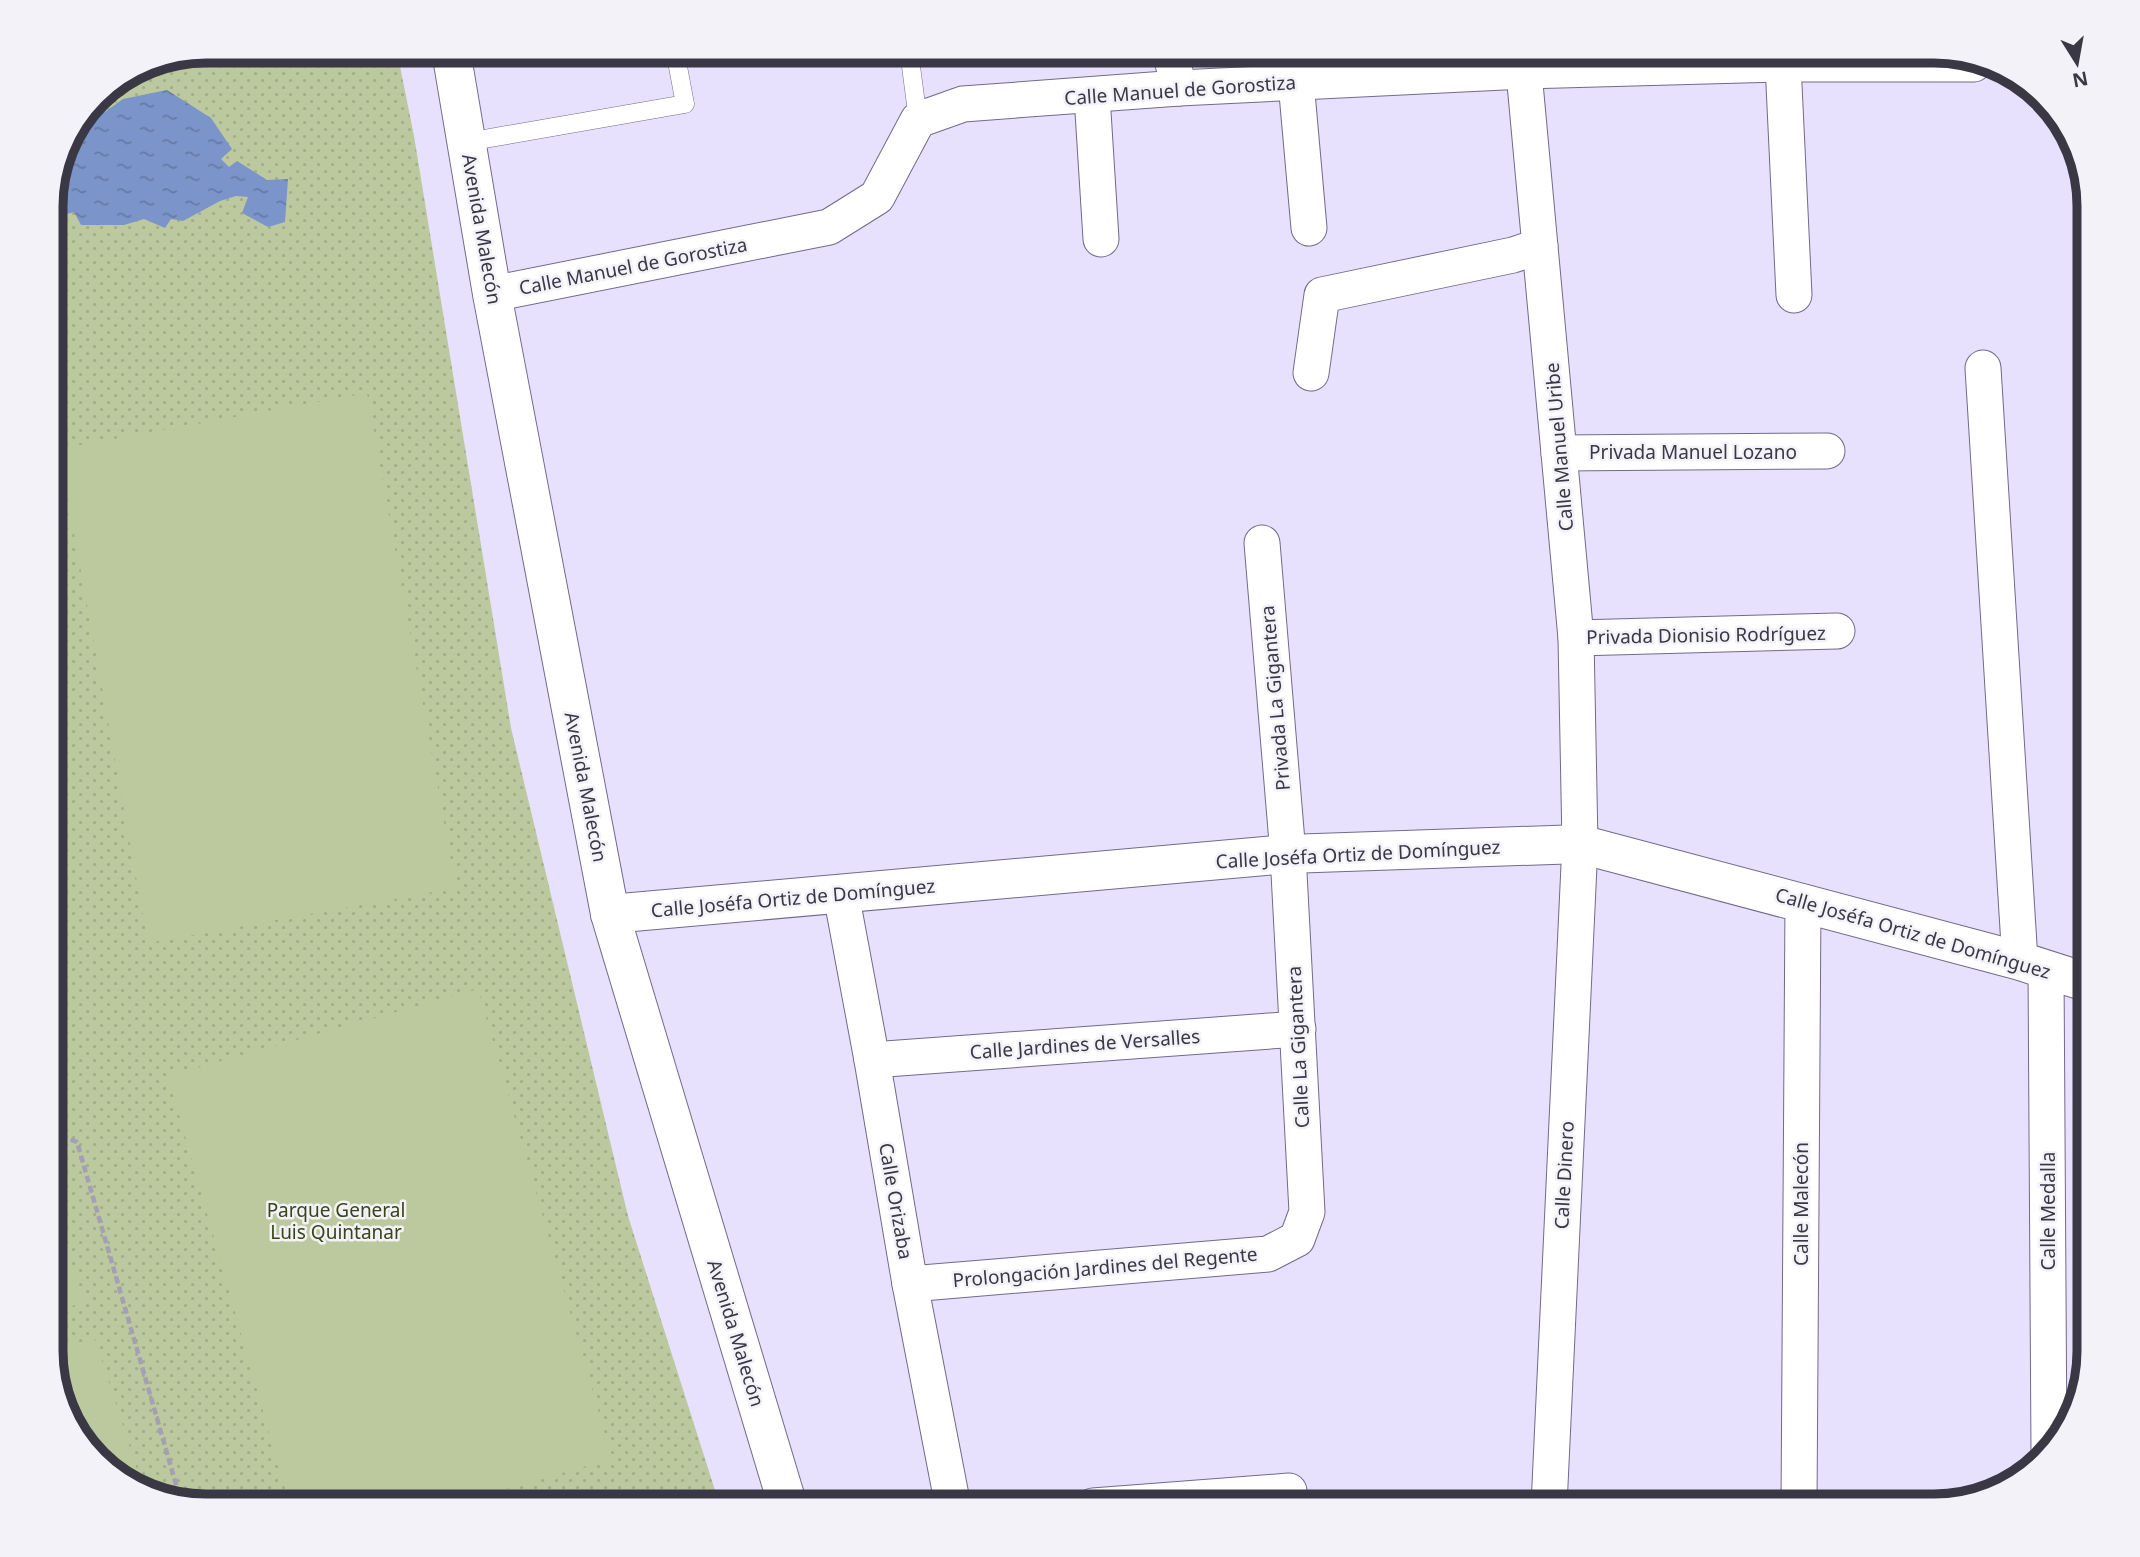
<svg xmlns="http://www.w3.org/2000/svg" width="2140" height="1557" font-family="'Noto Sans',sans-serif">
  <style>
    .park { fill: url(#park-dots) }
    .pitch { fill: #bcc99e }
    .water { fill: url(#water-ripples) }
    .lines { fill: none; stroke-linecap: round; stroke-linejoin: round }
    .service-casing { stroke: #716a8a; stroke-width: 19 }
    .minor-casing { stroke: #716a8a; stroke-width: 37 }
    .tertiary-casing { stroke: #716a8a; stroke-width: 40 }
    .secondary-casing { stroke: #716a8a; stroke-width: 40 }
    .path { stroke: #a49fb6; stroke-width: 4.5; stroke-dasharray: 7 3.5; stroke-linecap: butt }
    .service { stroke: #fff; stroke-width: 18 }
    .minor { stroke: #fff; stroke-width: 35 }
    .tertiary { stroke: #fff; stroke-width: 38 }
    .secondary { stroke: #fff; stroke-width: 38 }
    .labels { text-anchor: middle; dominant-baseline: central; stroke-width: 5; stroke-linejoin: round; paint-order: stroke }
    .street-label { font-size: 19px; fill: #3b3846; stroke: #f4f2f9 }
    .park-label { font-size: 19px; fill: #394417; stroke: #f4f2f9 }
    .rim { fill: none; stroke: #3b3846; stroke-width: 9 }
  </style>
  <defs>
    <pattern id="park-dots" width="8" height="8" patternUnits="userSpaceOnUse" patternTransform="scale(1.75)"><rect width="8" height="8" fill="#bcc99e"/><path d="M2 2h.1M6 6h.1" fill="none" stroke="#a2ad89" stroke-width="1.8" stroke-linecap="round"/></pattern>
    <pattern id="water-ripples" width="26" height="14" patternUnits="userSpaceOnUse" patternTransform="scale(1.75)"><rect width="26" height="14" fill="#7b94c9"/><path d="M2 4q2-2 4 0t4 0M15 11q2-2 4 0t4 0" fill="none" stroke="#667aa5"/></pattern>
  </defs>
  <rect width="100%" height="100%" fill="#e7e1fe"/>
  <polygon class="park" points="206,51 397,51 414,136 511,728 628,1216 720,1506 206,1506 112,1474 71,1428 51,1361 51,196 67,138 103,90 147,62"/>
  <g class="pitch">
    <polygon points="367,393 456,888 148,943 59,449"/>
    <polygon points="478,989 612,1459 445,1506 290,1506 168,1076"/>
    <polygon points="51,1203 84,1302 51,1313"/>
    <polygon points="95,1339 142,1485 112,1474 71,1428 51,1361 51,1353"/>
  </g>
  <polygon class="water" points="167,90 211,118 232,149 221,159 229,167 237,161 267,180 288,179 285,222 268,227 242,213 248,197 236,196 220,201 183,221 171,219 165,228 144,219 124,225 81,225 74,212 63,215 51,211 51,196 64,148 77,132 123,99"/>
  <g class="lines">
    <defs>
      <g id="service">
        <polyline points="909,51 918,120"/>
        <polyline points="467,142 685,104 675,51"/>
      </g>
      <g id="minor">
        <polyline points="1170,51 1179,88"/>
        <polyline points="1522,51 1576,638 1580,844 1549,1506"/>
        <polyline points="1783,64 1794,295"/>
        <polyline points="1296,82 1309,228"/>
        <polyline points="1092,96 1101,239"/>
        <polyline points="492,294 829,227 877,197 918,120 963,104 1179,88 1524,71 1783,64 1974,64"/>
        <polyline points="1983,368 2020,961"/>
        <polyline points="1311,373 1322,295 1513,255 1540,246"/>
        <polyline points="1559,453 1827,451"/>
        <polyline points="1576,638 1837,631"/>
        <polyline points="841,894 872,1060 910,1284 953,1506"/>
        <polyline points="2046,970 2049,1452"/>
        <polyline points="872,1060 1298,1029"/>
        <polyline points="910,1284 1268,1254 1297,1239 1307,1212 1288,854 1262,543"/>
        <polyline points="1093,1506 1289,1491"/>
        <polyline points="1799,1506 1803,902"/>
      </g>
      <polyline id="tertiary" points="610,914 1288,854 1580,844 2020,961 2089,983"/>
      <polyline id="secondary" points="451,51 492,294 610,914 788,1506"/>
    </defs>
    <use href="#service" class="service-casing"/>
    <use href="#minor" class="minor-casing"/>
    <use href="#tertiary" class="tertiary-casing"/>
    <use href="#secondary" class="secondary-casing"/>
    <polyline class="path" points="51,1132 77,1142 180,1498"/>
    <use href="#service" class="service"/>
    <use href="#minor" class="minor"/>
    <use href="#tertiary" class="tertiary"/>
    <use href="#secondary" class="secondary"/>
  </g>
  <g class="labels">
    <g class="street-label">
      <text transform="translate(1180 90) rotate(-4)">Calle Manuel de Gorostiza</text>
      <text transform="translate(482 229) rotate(80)">Avenida Malecón</text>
      <text transform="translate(633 266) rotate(-11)">Calle Manuel de Gorostiza</text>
      <text transform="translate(1559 447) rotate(-95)">Calle Manuel Uribe</text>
      <text x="1693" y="452">Privada Manuel Lozano</text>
      <text transform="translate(1706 635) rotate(-1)">Privada Dionisio Rodríguez</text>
      <text transform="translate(1275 698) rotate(-95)">Privada La Gigantera</text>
      <text transform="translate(586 787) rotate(79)">Avenida Malecón</text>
      <text transform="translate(1358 854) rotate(-3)">Calle Joséfa Ortiz de Domínguez</text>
      <text transform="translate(793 898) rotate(-5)">Calle Joséfa Ortiz de Domínguez</text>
      <text transform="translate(1913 933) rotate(16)">Calle Joséfa Ortiz de Domínguez</text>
      <text transform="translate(1085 1044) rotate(-4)">Calle Jardines de Versalles</text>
      <text transform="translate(1298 1047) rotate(-93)">Calle La Gigantera</text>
      <text transform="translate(1564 1175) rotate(-87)">Calle Dinero</text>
      <text transform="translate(896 1201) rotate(80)">Calle Orizaba</text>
      <text transform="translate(1801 1204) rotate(-90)">Calle Malecón</text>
      <text transform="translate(2048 1211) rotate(-90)">Calle Medalla</text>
      <text transform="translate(1105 1267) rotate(-5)">Prolongación Jardines del Regente</text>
      <text transform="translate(736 1333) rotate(73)">Avenida Malecón</text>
    </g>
    <g class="park-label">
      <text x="336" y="1210">Parque General<tspan x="336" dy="22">Luis Quintanar</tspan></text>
    </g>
  </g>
  <path d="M0 0H2140V1557H0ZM206 63H1934A143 143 0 0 1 2077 206V1351A143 143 0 0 1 1934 1494H206A143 143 0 0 1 63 1351V206A143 143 0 0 1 206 63Z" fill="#f4f2f9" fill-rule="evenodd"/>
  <path class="rim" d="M206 63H1934A143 143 0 0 1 2077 206V1351A143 143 0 0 1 1934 1494H206A143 143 0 0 1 63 1351V206A143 143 0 0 1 206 63Z"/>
  <g transform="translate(2077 63) rotate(169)" stroke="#f4f2f9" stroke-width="5" paint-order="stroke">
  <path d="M0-5L12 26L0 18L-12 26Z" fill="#3b3846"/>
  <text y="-10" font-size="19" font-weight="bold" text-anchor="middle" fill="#3b3846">N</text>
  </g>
</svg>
